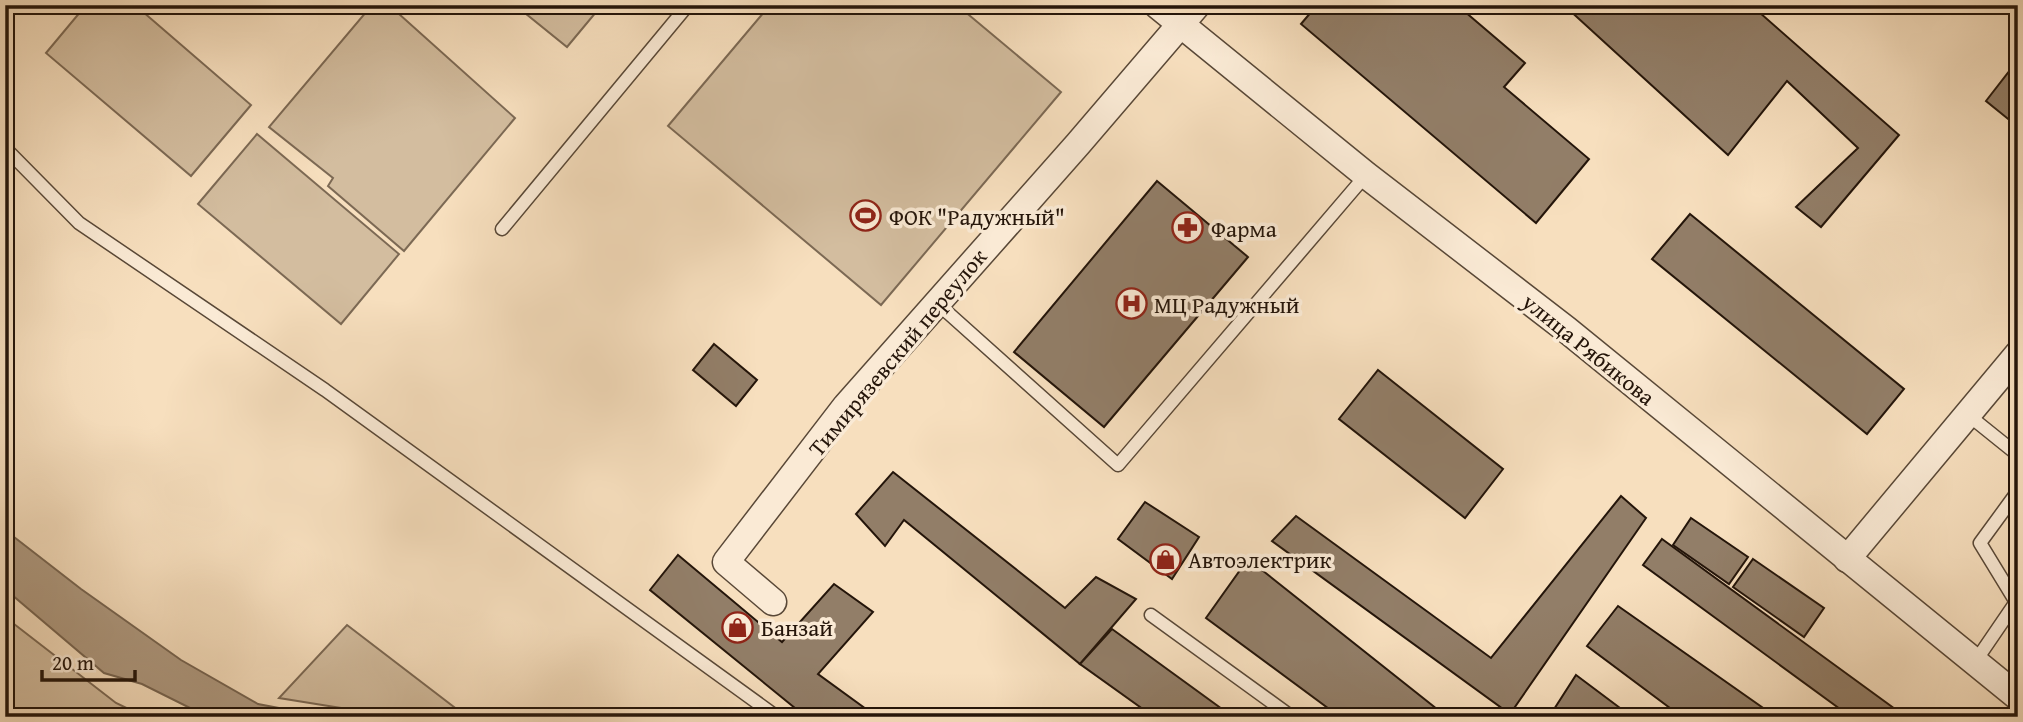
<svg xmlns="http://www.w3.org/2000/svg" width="2023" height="722" font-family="'Gentium Book Plus',serif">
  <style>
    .green { fill: #d3bd9f; stroke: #7c6954; stroke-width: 2 }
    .water { fill: #af9a81; stroke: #776551; stroke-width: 2 }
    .building { fill: #927e68; stroke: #24150a; stroke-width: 2 }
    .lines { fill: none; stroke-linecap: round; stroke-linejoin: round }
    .lane-casing { stroke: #594837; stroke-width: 15 }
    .street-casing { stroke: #594837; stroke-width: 29 }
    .lane { stroke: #faead5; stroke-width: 12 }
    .street { stroke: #faead5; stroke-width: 26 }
    .labels { text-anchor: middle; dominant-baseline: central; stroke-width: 7; stroke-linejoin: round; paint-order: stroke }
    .poi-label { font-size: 23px; fill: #24150a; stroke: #faead5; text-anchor: start }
    .street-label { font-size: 23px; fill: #24150a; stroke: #faead5 }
  </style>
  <rect width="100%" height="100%" fill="#f7dfbe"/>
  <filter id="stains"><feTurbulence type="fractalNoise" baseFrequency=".00286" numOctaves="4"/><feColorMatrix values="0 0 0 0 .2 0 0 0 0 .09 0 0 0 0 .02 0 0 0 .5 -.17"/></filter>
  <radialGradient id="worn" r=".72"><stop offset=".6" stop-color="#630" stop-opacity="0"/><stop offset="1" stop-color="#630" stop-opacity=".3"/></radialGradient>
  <g class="green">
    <polygon points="86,5 135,5 251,105 191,176 46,53"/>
    <polygon points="372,5 389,5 515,118 404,251 328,186 333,178 269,127"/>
    <polygon points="515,5 602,5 567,47"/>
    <polygon points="770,5 957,5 1061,92 881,305 668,126"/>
    <polygon points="257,134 399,254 341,324 198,204"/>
    <polygon points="5,617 116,703 145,717 5,717"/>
    <polygon points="347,625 467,717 397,717 279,698"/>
  </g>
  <polygon class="water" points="5,530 81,589 181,660 258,704 326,717 208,717 142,684 104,673 5,589"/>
  <g class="building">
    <polygon points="1317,5 1457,5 1525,63 1504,87 1589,159 1536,223 1301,24"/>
    <polygon points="1570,5 1751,5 1899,135 1821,227 1796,207 1858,148 1787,81 1728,155 1567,8"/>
    <polygon points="2014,65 2018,68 2018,127 1986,101"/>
    <polygon points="1157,181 1248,257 1104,427 1014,352"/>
    <polygon points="1690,214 1904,389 1867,434 1652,259"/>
    <polygon points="714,344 757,380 736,406 693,370"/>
    <polygon points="1378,370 1503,469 1465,518 1339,419"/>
    <polygon points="893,472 1065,608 1096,577 1136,599 1080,664 904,520 885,546 856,514"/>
    <polygon points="1621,496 1646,518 1510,714 1272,541 1296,516 1491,658"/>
    <polygon points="1145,502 1199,537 1172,579 1118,539"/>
    <polygon points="1691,518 1748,557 1729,584 1673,545"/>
    <polygon points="1662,539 1906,717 1851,717 1643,565"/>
    <polygon points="678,555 782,642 834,584 873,612 818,674 877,717 806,717 650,590"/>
    <polygon points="1248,559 1447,717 1340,717 1206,618"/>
    <polygon points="1753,559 1824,608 1804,637 1733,587"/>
    <polygon points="1618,606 1776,717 1682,717 1587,646"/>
    <polygon points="1112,629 1233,717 1154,717 1080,664"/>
    <polygon points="1576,675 1632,717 1549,717"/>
  </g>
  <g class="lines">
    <defs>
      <g id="lane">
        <polyline points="5,148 79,223 325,390 777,717"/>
        <polyline points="502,229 688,5"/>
        <polyline points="937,303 1118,465 1366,175"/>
        <polyline points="1967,414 2018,455"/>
        <polyline points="1151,615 1292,717"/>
        <polyline points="1975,662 2016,602 1980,543 2018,491"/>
      </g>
      <g id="street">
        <polyline points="1157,5 1366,175 1567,330 2018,697"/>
        <polyline points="1847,559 2018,354"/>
        <polyline points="773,602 726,562 846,406 1078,144 1197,5"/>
      </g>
    </defs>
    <use href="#lane" class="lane-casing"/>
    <use href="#street" class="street-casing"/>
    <use href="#lane" class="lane"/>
    <use href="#street" class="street"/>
  </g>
  <defs>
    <symbol id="stadium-ring" viewBox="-11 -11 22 22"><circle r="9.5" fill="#faead5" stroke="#8f2418" stroke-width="1.5"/><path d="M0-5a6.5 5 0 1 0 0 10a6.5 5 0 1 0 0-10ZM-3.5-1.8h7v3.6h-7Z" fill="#8f2418"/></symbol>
    <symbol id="pharmacy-ring" viewBox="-11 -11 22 22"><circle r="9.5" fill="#faead5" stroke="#8f2418" stroke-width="1.5"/><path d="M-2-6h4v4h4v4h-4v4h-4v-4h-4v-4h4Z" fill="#8f2418"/></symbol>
    <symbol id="hospital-ring" viewBox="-11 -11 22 22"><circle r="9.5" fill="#faead5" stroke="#8f2418" stroke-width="1.5"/><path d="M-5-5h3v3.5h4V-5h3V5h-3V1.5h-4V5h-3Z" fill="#8f2418"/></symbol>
    <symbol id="shop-ring" viewBox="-11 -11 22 22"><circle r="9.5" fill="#faead5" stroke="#8f2418" stroke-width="1.5"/><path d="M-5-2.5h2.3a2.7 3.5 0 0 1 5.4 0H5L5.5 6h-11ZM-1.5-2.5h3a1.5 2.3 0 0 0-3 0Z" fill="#8f2418"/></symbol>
  </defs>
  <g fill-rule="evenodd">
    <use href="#stadium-ring" x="848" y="198" width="35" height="35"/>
    <use href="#pharmacy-ring" x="1170" y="210" width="35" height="35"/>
    <use href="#hospital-ring" x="1114" y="286" width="35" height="35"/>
    <use href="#shop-ring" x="1148" y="542" width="35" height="35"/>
    <use href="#shop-ring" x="720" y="610" width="35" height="35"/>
  </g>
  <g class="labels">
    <g class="poi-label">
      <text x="889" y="216">ФОК "Радужный"</text>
      <text x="1211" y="228">Фарма</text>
      <text x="1154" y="304">МЦ Радужный</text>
      <text x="1188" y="559">Автоэлектрик</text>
      <text x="761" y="627">Банзай</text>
    </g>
    <g class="street-label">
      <text transform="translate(1589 349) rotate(39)">улица Рябикова</text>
      <text transform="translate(897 352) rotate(-50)">Тимирязевский переулок</text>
    </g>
  </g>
  <rect width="2023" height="722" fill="none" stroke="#f7dfbe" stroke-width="28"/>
  <rect x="7" y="7" width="2009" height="708" fill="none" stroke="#24150a" stroke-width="3.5"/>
  <rect x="14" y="14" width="1995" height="694" fill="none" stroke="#24150a" stroke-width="2"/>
  <path d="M42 670v10h93v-10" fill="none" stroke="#24150a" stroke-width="3.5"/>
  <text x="52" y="670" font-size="21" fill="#24150a" stroke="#faead5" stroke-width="5" paint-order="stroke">20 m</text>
  <rect width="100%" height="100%" filter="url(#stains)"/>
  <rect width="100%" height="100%" fill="url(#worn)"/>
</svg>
